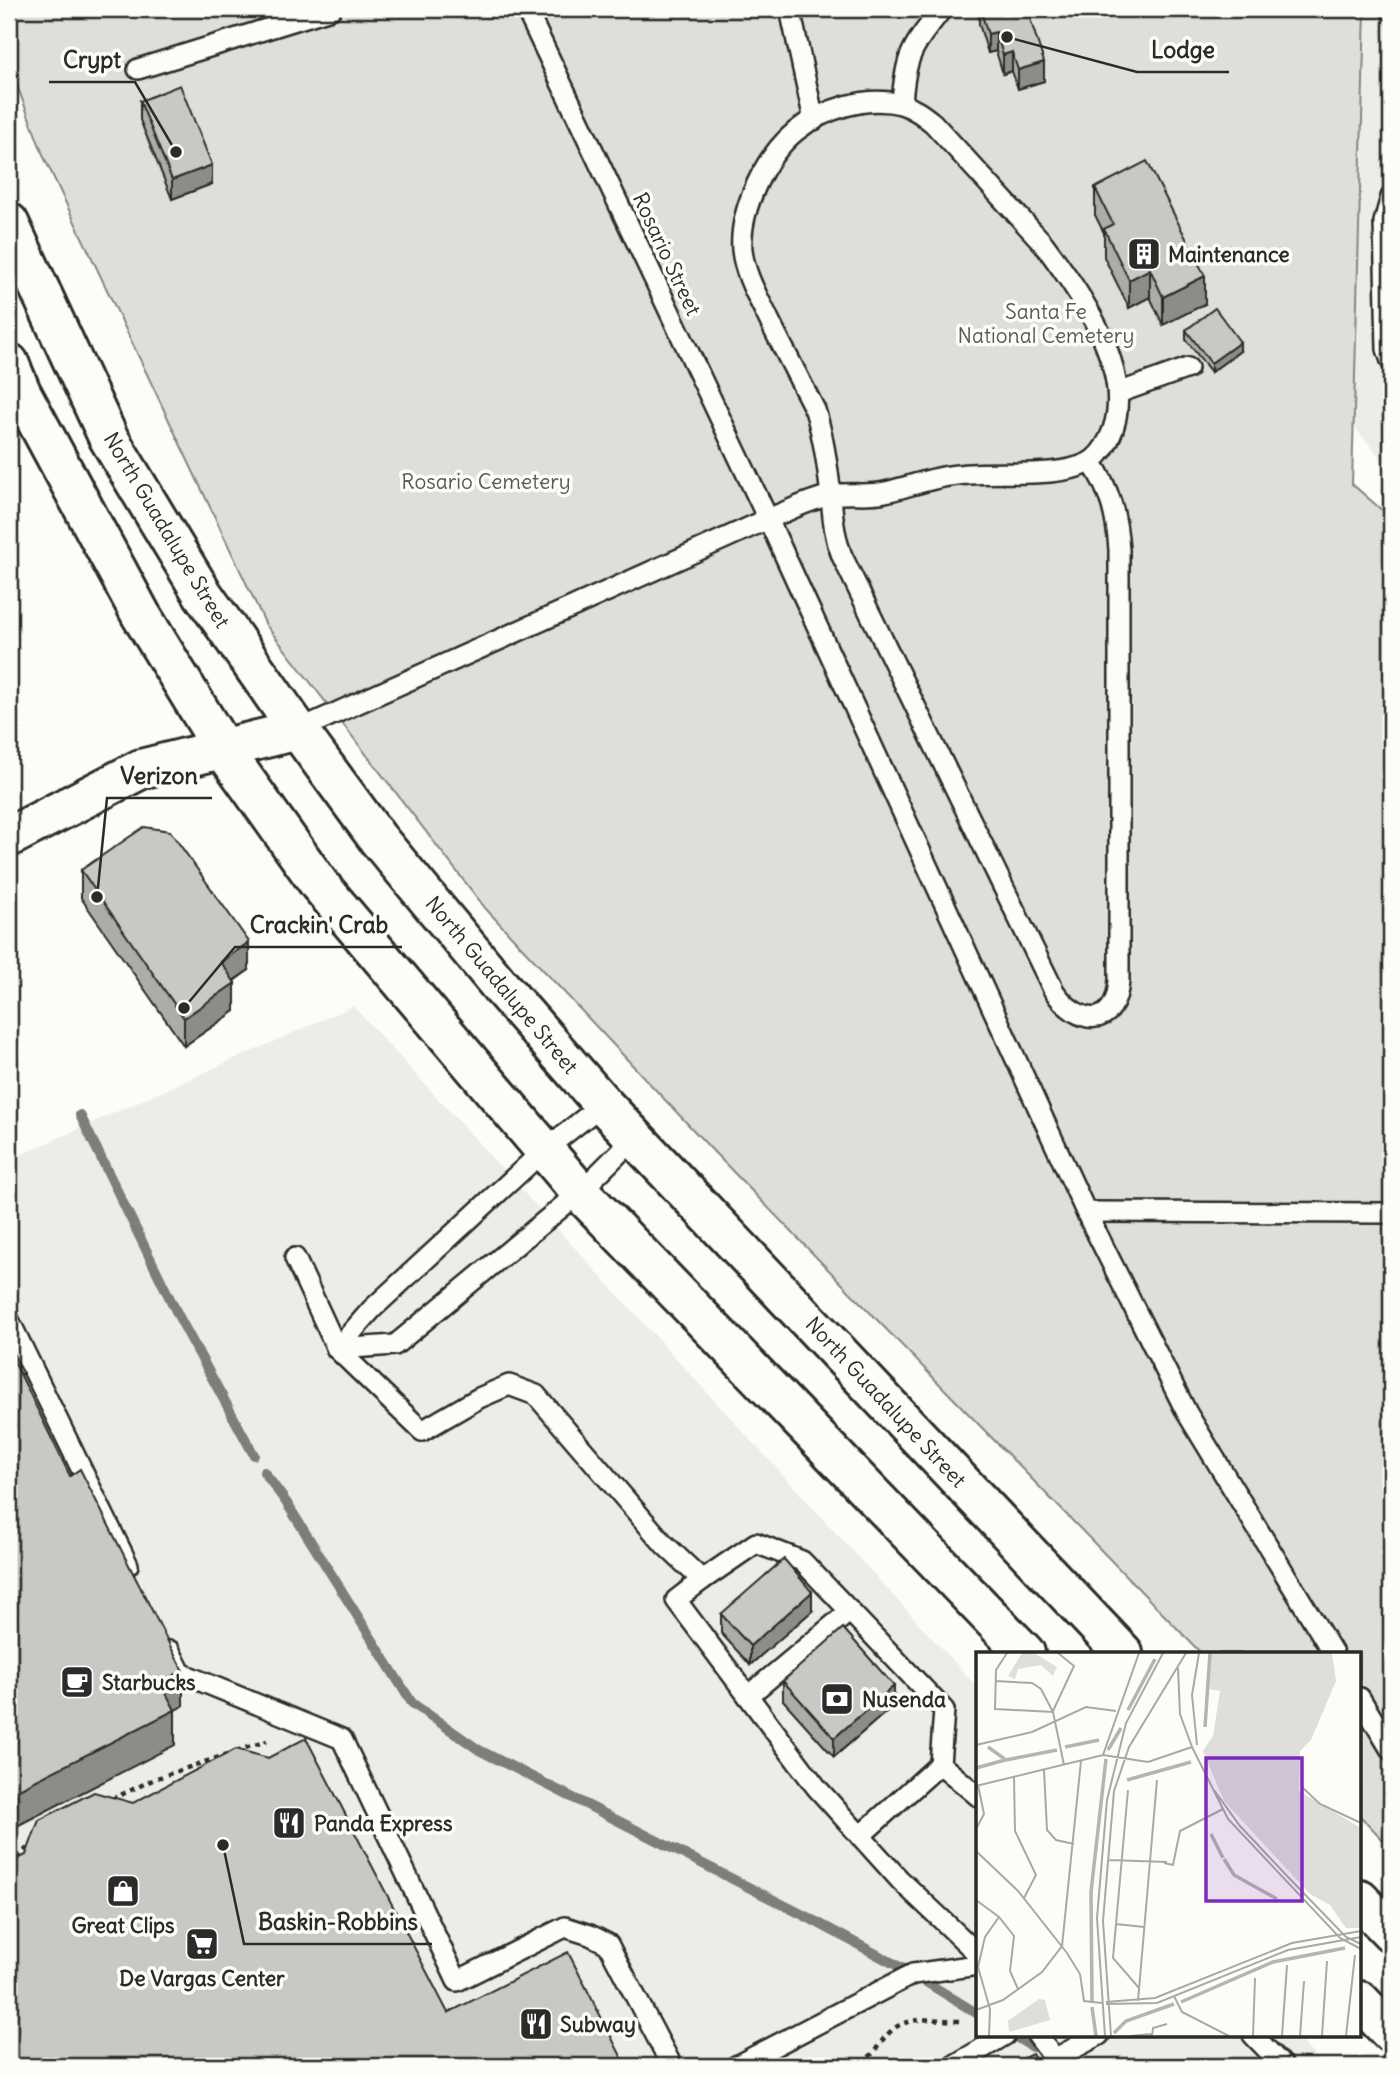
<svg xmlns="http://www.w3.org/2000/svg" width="1400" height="2075" font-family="Delius,sans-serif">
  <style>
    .built { fill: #edece8 }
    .green { fill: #dfdeda; stroke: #858482; stroke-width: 2 }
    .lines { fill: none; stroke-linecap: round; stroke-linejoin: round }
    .stream { stroke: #7e7d7b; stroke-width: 10 }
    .lane-casing { stroke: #2b2b2b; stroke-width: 24 }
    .street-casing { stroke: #2b2b2b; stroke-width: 44 }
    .secondary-casing { stroke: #2b2b2b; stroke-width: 44 }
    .path { stroke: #2b2b2b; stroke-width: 4.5; stroke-dasharray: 5 5; stroke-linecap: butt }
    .lane { stroke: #fdfcf7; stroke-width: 19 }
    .street { stroke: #fdfcf7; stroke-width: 38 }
    .secondary { stroke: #fdfcf7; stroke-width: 38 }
    .wall { fill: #adaca9; stroke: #2b2b2b; stroke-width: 2 }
    .shaded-wall { fill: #8d8c89; stroke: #2b2b2b; stroke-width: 2 }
    .building { fill: #c9c8c4; stroke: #2b2b2b; stroke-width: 2 }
    .labels { text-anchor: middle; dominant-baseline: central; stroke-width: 7; stroke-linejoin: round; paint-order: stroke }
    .street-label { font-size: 21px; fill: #2b2b2b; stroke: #fdfcf7 }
    .poi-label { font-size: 21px; font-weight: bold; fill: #2b2b2b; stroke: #fdfcf7; text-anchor: start }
    .park-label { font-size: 21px; fill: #585857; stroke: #fdfcf7 }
    .inset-river { fill: none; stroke: #b5b4b1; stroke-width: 3.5 }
    .inset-road { fill: none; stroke: #a9a8a5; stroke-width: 2 }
    .view { fill: #7b2cbf; fill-opacity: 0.15; stroke: #7b2cbf; stroke-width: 3.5 }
    .inset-edge { fill: none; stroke: #2b2b2b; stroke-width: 3.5 }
    .leader { fill: none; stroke: #2b2b2b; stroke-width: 2.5 }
    .callout-dot { fill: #2b2b2b; stroke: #fdfcf7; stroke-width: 2.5 }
    .callout-label { font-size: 23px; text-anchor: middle; font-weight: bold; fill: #2b2b2b; stroke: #fdfcf7; stroke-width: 7; stroke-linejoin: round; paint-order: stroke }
  </style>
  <rect width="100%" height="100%" fill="#fdfcf7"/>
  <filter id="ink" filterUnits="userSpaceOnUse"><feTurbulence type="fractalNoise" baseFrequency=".0143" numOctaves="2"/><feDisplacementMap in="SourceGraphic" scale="14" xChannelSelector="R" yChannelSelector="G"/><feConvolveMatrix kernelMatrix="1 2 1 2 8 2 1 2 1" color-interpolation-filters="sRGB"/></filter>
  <g filter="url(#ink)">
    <g class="built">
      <polygon points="1365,9 1391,9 1391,470 1354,427"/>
      <polygon points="353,1006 978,1688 978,2035 1295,2035 1324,2066 9,2066 9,1160"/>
    </g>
    <polygon class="green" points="9,9 1365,9 1352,484 1391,518 1391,1848 1360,1816 1360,1653 1201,1653 713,1151 486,909 266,625 44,157 9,64"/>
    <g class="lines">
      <g class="stream">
        <polyline points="80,1115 179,1317 254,1455"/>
        <polyline points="264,1472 286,1502 412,1703 479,1750 811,1919 913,1974 978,2014"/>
        <polyline points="1013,2035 1032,2047"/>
      </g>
      <defs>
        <g id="lane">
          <polyline points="526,9 768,519 1086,1212 1187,1413 1333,1653"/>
          <polyline points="790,9 814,120"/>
          <polyline points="1390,9 1391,10"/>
          <polyline points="138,69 331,9"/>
          <path d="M902 104C905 55 912 47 942 9"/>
          <polyline points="1391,197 1384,222 1387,349 1391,361"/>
          <polyline points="1118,393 1188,368"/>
          <path d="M298 730 768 519C788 511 811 499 832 495 850 492 868 496 885 492 909 487 932 477 957 475 995 470 1056 479 1088 463 1098 458 1104 449 1109 439 1140 376 1080 292 1043 243L933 123C923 115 914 108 901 104 867 95 823 109 796 131 765 156 739 210 742 250 745 277 760 300 771 324 786 353 800 381 815 410 824 438 828 468 831 497 833 518 834 536 842 556L1054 991C1078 1026 1116 1030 1119 980V550C1117 517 1110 489 1091 462"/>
          <polyline points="1086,1212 1391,1213"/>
          <polyline points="295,1258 337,1349 422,1431 479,1398 509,1385 536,1395 664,1544 702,1580 756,1543 802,1561 944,1710 940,1764 978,1796"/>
          <polyline points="9,1320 128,1565"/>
          <polyline points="337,1349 395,1345 580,1192 635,1137"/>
          <polyline points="337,1349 372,1309 543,1151 603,1104"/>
          <polyline points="702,1580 676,1600 817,1788 900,1880 978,1954"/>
          <polyline points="170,1651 181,1673 342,1739 457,1981 565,1927 590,1935 608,1944 672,2066"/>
          <polyline points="748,1696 850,1611"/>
          <polyline points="1360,1698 1391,1750"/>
          <polyline points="860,1836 940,1764"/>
          <polyline points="1037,2035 1060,2066"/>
          <polyline points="1253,2035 1283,2066"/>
          <polyline points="1056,2058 1099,2035"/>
          <polyline points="736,2066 913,1974 978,1965"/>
          <polyline points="953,2066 1005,2035"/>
        </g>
        <polyline id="street" points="9,837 141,769 298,730"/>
        <g id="secondary">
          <polyline points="9,223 108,437 202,593 298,730 378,839 500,986 603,1104 1123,1653"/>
          <polyline points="9,363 21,392 141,615 223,749 319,884 580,1192 1025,1653"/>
          <polyline points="1360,1900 1391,1932"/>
          <polyline points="1360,2001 1391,2033"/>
        </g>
      </defs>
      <use href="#lane" class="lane-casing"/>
      <use href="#street" class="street-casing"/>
      <use href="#secondary" class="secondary-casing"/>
      <g class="path">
        <polyline points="236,1751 267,1741"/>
        <polyline points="112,1799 157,1778 228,1754"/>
        <polyline points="9,1864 32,1844"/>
        <path d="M851 2066C879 2056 872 2049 891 2031 908 2015 938 2020 959 2021"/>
      </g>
      <use href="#lane" class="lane"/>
      <use href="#street" class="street"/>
      <use href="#secondary" class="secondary"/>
    </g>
    <g class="wall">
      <polygon points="979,9 1027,9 1044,81 1018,89 1012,71 1003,74 996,51 988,53 979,24"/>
      <polygon points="140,101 212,184 172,199 140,120"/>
      <polygon points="1095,188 1205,304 1163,325 1150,297 1129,308 1104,257 1104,233 1095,215"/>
      <polygon points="1186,330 1240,351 1211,372 1186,340"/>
      <polygon points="81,870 249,970 234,981 235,1011 184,1046 81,898"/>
      <polygon points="812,1611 750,1665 721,1633 721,1614"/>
      <polygon points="783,1681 894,1705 834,1757 783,1700"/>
    </g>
    <g class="shaded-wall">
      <polygon points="996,32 996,51 988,53 988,34"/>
      <polygon points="1012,52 1012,71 1003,74 1003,55"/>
      <polygon points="1044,62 1044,81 1018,89 1018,70"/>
      <polygon points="212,165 212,184 172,199 172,180"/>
      <polygon points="1150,269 1150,297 1129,308 1129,280"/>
      <polygon points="1205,276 1205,304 1163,325 1163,297"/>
      <polygon points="1240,342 1240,351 1211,372 1211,363"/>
      <polygon points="249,942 249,970 221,989 221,962"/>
      <polygon points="235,983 235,1011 184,1046 184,1018"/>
      <polygon points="812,1592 812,1611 750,1665 750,1646"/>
      <polygon points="183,1671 183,1706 175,1710 175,1745 9,1830 9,1794 160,1682"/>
      <polygon points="894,1686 894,1705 834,1757 834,1738"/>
    </g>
    <g class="building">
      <polygon points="980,9 1027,9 1044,62 1018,70 1012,52 1003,55 996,32 988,34"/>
      <polygon points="180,85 212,165 172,180 140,101"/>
      <polygon points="1147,161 1205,276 1163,297 1150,269 1129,280 1104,229 1113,224 1095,188"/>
      <polygon points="1215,308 1240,342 1211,363 1186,330"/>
      <polygon points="144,827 170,831 249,942 221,962 235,983 184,1018 81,870"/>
      <polygon points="9,1351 70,1476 80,1469 183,1671 160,1682 175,1710 9,1794"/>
      <polygon points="784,1559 812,1592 750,1646 721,1614"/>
      <polygon points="843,1628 894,1686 834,1738 783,1681"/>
      <polygon points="306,1738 448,2013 568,1952 626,2066 9,2066 9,1863 26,1855 39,1820 94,1792 133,1803 236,1749 268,1758"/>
      <polygon points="1032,2054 1039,2066 1007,2066"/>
    </g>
  </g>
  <defs>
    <symbol id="building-square" viewBox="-11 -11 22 22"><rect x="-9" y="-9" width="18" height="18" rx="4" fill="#2b2b2b" stroke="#fdfcf7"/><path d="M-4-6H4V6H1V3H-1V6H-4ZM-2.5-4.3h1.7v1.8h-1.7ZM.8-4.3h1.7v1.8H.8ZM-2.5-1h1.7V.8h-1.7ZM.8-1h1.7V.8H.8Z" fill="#fff"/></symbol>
    <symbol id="cafe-square" viewBox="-11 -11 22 22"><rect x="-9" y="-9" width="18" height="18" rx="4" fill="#2b2b2b" stroke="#fdfcf7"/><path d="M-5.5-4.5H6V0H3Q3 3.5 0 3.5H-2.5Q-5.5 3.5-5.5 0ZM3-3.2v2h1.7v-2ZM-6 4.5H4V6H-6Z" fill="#fff"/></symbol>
    <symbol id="bank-square" viewBox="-11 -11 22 22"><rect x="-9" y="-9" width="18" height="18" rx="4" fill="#2b2b2b" stroke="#fdfcf7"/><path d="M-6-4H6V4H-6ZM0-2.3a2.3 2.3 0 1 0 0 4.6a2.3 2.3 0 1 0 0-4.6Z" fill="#fff"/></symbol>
    <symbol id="restaurant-square" viewBox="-11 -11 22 22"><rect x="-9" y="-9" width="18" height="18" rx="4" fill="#2b2b2b" stroke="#fdfcf7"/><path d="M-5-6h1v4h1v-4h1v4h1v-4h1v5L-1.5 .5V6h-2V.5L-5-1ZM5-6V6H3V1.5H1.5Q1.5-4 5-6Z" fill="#fff"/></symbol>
    <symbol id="shop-square" viewBox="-11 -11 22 22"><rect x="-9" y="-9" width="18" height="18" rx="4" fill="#2b2b2b" stroke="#fdfcf7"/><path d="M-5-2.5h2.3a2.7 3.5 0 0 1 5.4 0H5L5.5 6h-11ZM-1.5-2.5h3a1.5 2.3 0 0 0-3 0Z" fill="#fff"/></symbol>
    <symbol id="supermarket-square" viewBox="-11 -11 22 22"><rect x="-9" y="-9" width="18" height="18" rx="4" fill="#2b2b2b" stroke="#fdfcf7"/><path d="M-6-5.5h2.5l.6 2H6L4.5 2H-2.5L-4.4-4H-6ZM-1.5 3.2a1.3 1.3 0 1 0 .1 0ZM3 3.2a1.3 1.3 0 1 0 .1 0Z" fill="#fff"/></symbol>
  </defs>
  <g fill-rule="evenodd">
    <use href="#building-square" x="1125" y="235" width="38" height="38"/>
    <use href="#cafe-square" x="58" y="1663" width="38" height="38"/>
    <use href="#bank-square" x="818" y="1680" width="38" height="38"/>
    <use href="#restaurant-square" x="270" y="1804" width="38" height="38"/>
    <use href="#shop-square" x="104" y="1872" width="38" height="38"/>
    <use href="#supermarket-square" x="183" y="1925" width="38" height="38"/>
    <use href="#restaurant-square" x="517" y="2005" width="38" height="38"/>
  </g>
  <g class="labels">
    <g class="street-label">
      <text transform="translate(667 254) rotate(65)">Rosario Street</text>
      <text transform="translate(167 530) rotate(59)">North Guadalupe Street</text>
      <text transform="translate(502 985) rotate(50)">North Guadalupe Street</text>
      <text transform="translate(886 1402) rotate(47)">North Guadalupe Street</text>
    </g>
    <g class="poi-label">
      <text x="1168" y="254">Maintenance</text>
      <text x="102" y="1682">Starbucks</text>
      <text x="862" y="1699">Nusenda</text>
      <text x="314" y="1823">Panda Express</text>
      <text x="123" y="1925" text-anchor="middle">Great Clips</text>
      <text x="202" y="1978" text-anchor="middle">De Vargas Center</text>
      <text x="560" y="2024">Subway</text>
    </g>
    <g class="park-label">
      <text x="1046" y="311">Santa Fe<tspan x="1046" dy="24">National Cemetery</tspan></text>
      <text x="486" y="481">Rosario Cemetery</text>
    </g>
  </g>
  <g transform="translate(976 1652)">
    <rect width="385" height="385" fill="#fdfcf7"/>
    <path d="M46 1H58L81 15 77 24 65 13 42 17 39 27 32 24ZM234 1H356L360 29 335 88 324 99 323 139 385 176V276H370L354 253 334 242 248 149 227 99 237 84 244 39 233 37ZM63 347 69 348 74 368 33 380 32 369Z" fill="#dfdeda"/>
    <path class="inset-river" d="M152 58 179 7M229 75 234 1M12 95 30 108 81 98M89 95 123 88M132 98 145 76M0 116 29 108M151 128 215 110M235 182 247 206M248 207 258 223 301 247M116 349 115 240 130 107M205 350 297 310 369 296M116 355 120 384M138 381 150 369 198 352"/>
    <path class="inset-road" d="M31 1 20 18 19 57 77 60M202 16 204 62 216 95M19 29 56 31 65 37 77 60 88 113M77 59 98 14 82 1M0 93 56 80 110 55 140 59M221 93 216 43 223 1M216 95 252 167 364 286 385 297M127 103 163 1M68 118 71 178 80 188 98 192M38 125 39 179 60 223 48 246M0 134 127 103 172 110 216 95M327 136 344 152 385 171M152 138 137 306 163 336M238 138 264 174 313 226 370 285 385 292M0 177 8 162 2 133M0 199 42 239 91 301 104 322 108 349 126 351M133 208 191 210M188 211 197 213 204 179 247 157M0 248 23 265 38 284 34 319 42 337M140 272 168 275M198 344 206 360 253 384M162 349 181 128M130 350 179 346 316 291 385 279M130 352 181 351 312 298 385 285M0 358 27 348 66 320 86 294 105 109M13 384 14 357 2 315 9 285 23 265M129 384 121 266 131 148 150 71 187 1M135 384 127 269 138 139 153 95 210 1M154 384 176 382M176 384 177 376 191 372M277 384 279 326M306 384 311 313M324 384 328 329M346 384 351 309M370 384 379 303"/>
    <path class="view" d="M230 106H326V249H230Z"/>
    <rect width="385" height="385" class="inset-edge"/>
  </g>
  <path class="leader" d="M1007 37L1137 72H1229M176 152L135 82H49M97 897L107 798H212M184 1008L235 947H402M223 1845L244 1944H432"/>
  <g class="callout-dot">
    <circle cx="1007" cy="37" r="7"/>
    <circle cx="176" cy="152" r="7"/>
    <circle cx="97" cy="897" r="7"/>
    <circle cx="184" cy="1008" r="7"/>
    <circle cx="223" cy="1845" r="7"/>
  </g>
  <g class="callout-label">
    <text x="1183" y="58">Lodge</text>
    <text x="92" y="68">Crypt</text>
    <text x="159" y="784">Verizon</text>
    <text x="319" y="933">Crackin' Crab</text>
    <text x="338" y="1930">Baskin-Robbins</text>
  </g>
  <rect width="1400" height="2075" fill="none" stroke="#fdfcf7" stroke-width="35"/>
  <rect x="18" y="18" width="1365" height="2040" fill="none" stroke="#2b2b2b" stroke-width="2.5" filter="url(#ink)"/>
</svg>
